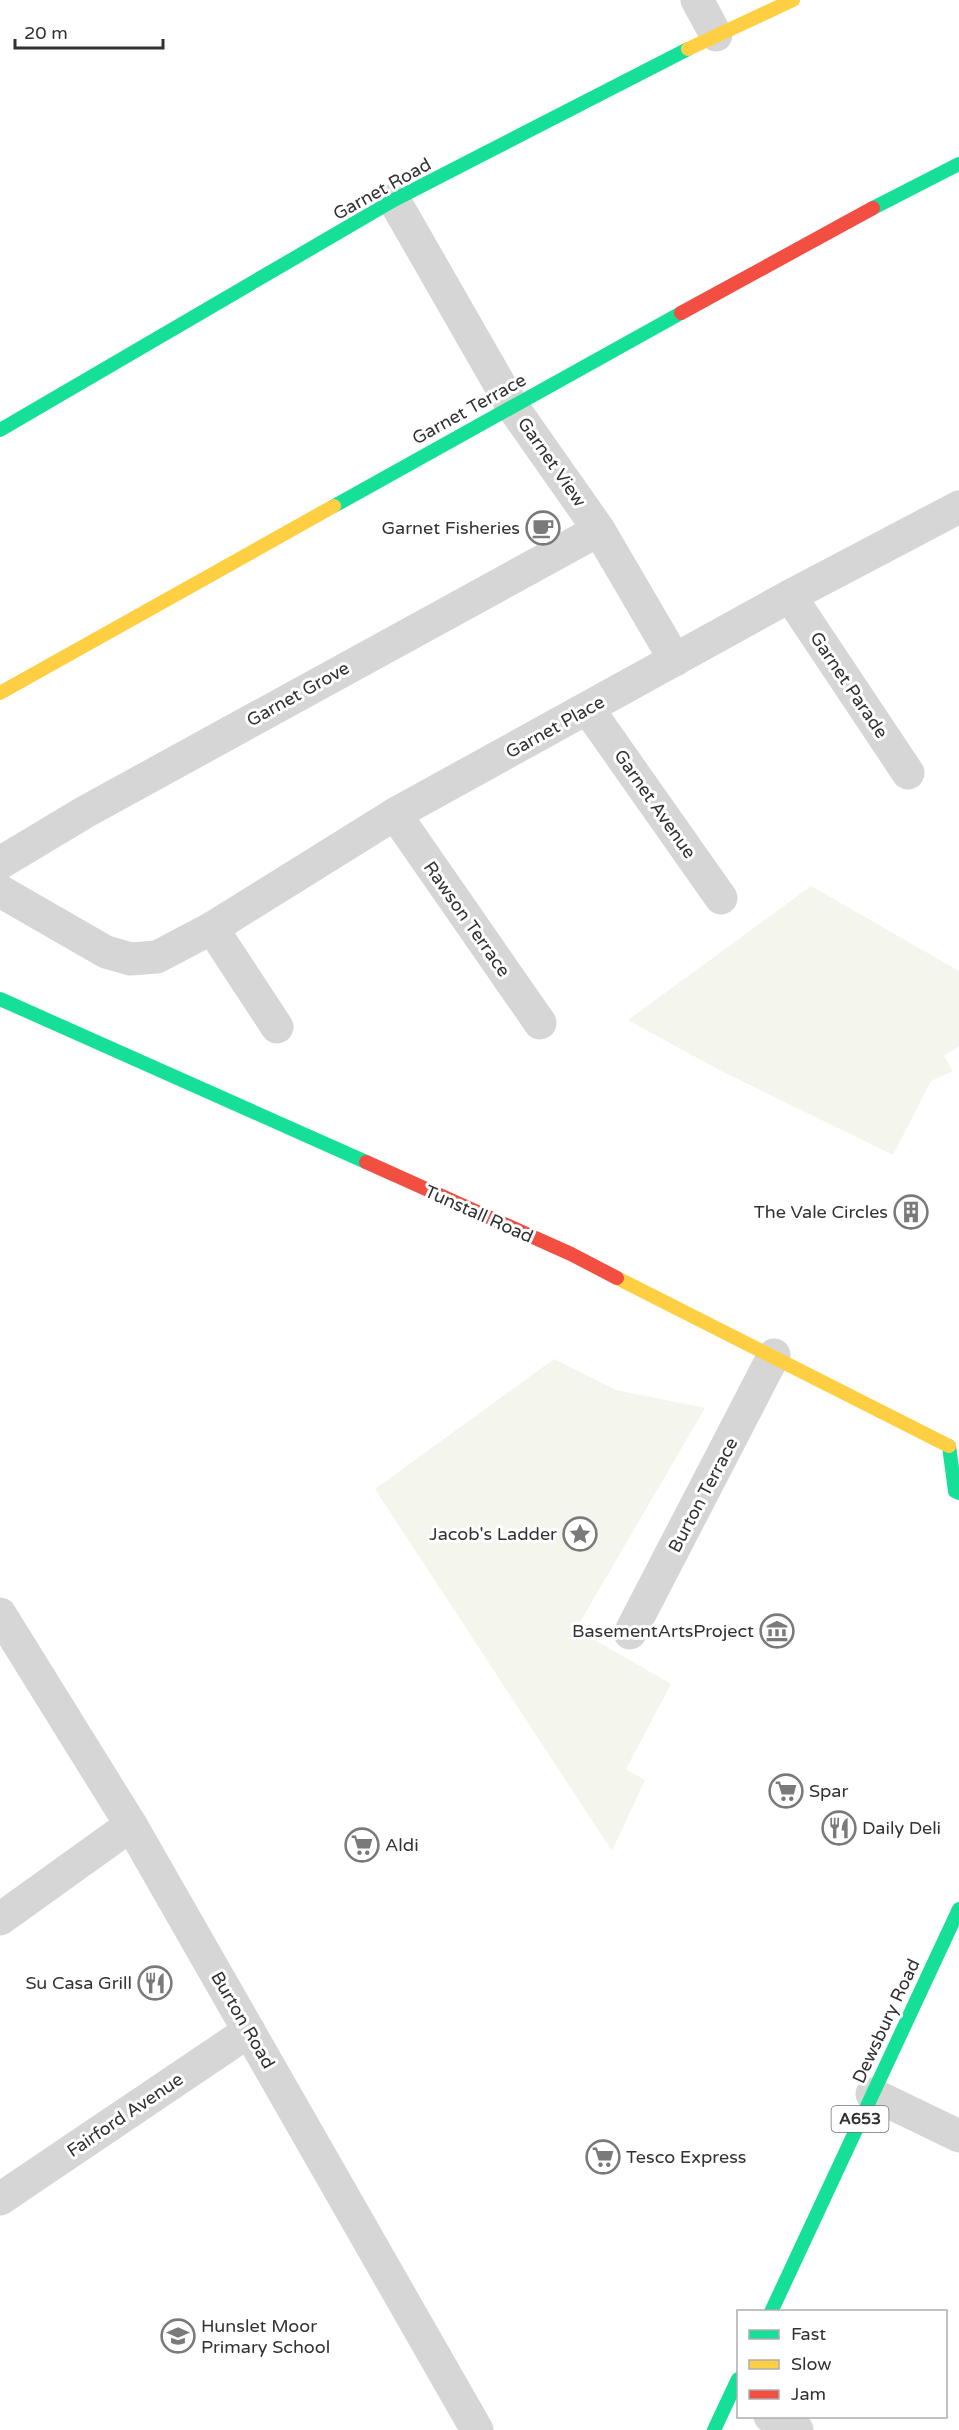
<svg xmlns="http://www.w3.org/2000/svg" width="959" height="2430" font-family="'Varela Round',sans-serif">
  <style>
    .green { fill: #f4f5ed }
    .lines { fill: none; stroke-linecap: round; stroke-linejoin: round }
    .street { stroke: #d6d6d6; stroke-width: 33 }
    .fast { stroke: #16e098; stroke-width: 14 }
    .slow { stroke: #ffcf43; stroke-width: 14 }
    .jam { stroke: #f24e42; stroke-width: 14 }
    .labels { text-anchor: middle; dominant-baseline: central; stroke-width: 6; stroke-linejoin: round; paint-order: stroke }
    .shield { fill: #fff; stroke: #707070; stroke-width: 1.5 }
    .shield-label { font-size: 16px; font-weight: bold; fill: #323232 }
    .street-label { font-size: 18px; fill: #323232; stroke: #fff }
    .poi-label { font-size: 18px; fill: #323232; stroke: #fff; text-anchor: end }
  </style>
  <rect width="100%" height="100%" fill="#fff"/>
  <g class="green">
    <polygon points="811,886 959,971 959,1046 944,1056 953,1071 931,1081 893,1155 719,1070 628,1020"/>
    <polygon points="554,1359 616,1390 705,1408 576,1629 671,1684 626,1769 645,1780 612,1851 375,1489"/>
  </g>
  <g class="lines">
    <g class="street">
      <polyline points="697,0 716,35"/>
      <polyline points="394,200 512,406 599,530 675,660"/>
      <polyline points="790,596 908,773"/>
      <polyline points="588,709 721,898"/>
      <polyline points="395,814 540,1023"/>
      <polyline points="0,863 85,812 599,530"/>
      <polyline points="0,891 106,952 131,959 157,957 212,928 395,814 790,596 959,507"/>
      <polyline points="212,928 277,1027"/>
      <polyline points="0,1614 131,1825 477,2430"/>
      <polyline points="630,1633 774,1355"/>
      <polyline points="0,1919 131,1825"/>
      <polyline points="872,2094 959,2136"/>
      <polyline points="0,2199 249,2031"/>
      <polyline points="770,2416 797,2430"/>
    </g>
    <g class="fast">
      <polyline points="873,208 959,164"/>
      <polyline points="0,430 394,200 688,49"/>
      <polyline points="334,506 681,313"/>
      <polyline points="0,999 366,1162"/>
      <polyline points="949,1446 955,1491 959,1493"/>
      <polyline points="771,2312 959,1909"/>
      <polyline points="714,2430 738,2379"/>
    </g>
    <g class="slow">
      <polyline points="688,49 793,0"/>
      <polyline points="0,693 334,506"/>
      <polyline points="617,1278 949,1446"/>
    </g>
    <g class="jam">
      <polyline points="681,313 873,208"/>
      <polyline points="366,1162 571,1254 617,1278"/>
    </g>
  </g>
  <defs>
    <symbol id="cafe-ring" viewBox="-11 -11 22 22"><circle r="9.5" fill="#fff" stroke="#7a7a7a" stroke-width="1.5"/><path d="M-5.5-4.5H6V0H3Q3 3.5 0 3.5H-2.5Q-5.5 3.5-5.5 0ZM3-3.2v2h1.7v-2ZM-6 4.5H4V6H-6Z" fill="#7a7a7a"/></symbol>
    <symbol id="building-ring" viewBox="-11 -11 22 22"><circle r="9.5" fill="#fff" stroke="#7a7a7a" stroke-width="1.5"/><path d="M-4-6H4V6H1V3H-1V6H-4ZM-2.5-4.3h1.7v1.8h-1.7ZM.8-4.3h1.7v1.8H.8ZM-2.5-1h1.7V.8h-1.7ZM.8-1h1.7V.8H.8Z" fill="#7a7a7a"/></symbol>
    <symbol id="sight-ring" viewBox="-11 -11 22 22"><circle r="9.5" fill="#fff" stroke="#7a7a7a" stroke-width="1.5"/><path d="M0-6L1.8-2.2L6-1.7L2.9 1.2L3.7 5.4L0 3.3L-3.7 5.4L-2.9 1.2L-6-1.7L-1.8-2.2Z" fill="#7a7a7a"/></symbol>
    <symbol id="museum-ring" viewBox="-11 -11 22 22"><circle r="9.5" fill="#fff" stroke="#7a7a7a" stroke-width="1.5"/><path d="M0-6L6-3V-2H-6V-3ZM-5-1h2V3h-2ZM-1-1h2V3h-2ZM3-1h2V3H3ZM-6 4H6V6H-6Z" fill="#7a7a7a"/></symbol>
    <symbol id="supermarket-ring" viewBox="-11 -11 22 22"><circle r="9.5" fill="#fff" stroke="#7a7a7a" stroke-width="1.5"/><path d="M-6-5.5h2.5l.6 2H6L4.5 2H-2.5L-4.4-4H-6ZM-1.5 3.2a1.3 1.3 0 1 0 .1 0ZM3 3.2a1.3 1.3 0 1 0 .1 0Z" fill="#7a7a7a"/></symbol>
    <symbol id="restaurant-ring" viewBox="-11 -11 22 22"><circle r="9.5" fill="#fff" stroke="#7a7a7a" stroke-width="1.5"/><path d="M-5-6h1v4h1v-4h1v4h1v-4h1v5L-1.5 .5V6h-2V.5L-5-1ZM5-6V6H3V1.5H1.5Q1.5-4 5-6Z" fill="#7a7a7a"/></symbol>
    <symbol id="school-ring" viewBox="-11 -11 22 22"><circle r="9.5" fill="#fff" stroke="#7a7a7a" stroke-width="1.5"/><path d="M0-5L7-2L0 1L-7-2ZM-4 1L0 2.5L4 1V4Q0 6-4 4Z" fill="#7a7a7a"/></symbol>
  </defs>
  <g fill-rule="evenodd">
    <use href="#cafe-ring" x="524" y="509" width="38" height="38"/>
    <use href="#building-ring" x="892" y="1193" width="38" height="38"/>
    <use href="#sight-ring" x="561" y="1515" width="38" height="38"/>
    <use href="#museum-ring" x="758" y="1612" width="38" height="38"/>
    <use href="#supermarket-ring" x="767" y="1772" width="38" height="38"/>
    <use href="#restaurant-ring" x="820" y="1809" width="38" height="38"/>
    <use href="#supermarket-ring" x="343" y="1826" width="38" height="38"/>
    <use href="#restaurant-ring" x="136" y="1964" width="38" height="38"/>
    <use href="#supermarket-ring" x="584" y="2138" width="38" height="38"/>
    <use href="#school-ring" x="159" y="2317" width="38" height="38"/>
  </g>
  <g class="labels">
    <rect class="shield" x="831.5" y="2106" width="57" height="26" rx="4.5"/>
    <g class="shield-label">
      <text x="860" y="2119">A653</text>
    </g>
    <g class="street-label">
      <text transform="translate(382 189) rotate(-29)">Garnet Road</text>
      <text transform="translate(469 409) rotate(-29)">Garnet Terrace</text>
      <text transform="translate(552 462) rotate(55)">Garnet View</text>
      <text transform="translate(849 685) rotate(56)">Garnet Parade</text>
      <text transform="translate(298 694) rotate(-29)">Garnet Grove</text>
      <text transform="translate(555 727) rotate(-29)">Garnet Place</text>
      <text transform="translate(655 804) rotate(55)">Garnet Avenue</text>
      <text transform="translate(467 919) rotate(55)">Rawson Terrace</text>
      <text transform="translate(479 1214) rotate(24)">Tunstall Road</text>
      <text transform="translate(703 1495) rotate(-62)">Burton Terrace</text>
      <text transform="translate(243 2020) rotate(60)">Burton Road</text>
      <text transform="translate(886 2021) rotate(-65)">Dewsbury Road</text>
      <text transform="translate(125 2115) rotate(-34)">Fairford Avenue</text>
    </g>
    <g class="poi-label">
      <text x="520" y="528">Garnet Fisheries</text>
      <text x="888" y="1212">The Vale Circles</text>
      <text x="557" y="1534">Jacob's Ladder</text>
      <text x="754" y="1631">BasementArtsProject</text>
      <text x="809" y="1791" text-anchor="start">Spar</text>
      <text x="862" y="1828" text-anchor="start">Daily Deli</text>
      <text x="385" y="1845" text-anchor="start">Aldi</text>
      <text x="132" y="1983">Su Casa Grill</text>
      <text x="626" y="2157" text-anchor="start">Tesco Express</text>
      <text x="201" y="2326" text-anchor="start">Hunslet Moor<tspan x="201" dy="21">Primary School</tspan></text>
    </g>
  </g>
  <rect x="737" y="2310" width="210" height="108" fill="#ffffff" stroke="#adadad" stroke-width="1.5"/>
  <rect x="749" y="2330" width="30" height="9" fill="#16e098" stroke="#adadad" stroke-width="1.5"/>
  <text x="791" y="2340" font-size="18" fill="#323232">Fast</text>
  <rect x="749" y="2360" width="30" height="9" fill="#ffcf43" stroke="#adadad" stroke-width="1.5"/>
  <text x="791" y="2370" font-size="18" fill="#323232">Slow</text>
  <rect x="749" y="2390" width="30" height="9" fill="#f24e42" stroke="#adadad" stroke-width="1.5"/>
  <text x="791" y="2400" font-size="18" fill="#323232">Jam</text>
  <path d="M15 39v9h148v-9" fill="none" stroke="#323232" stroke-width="3"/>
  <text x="24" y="39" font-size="18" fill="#323232" stroke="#ffffff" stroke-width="4.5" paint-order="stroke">20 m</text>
</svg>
